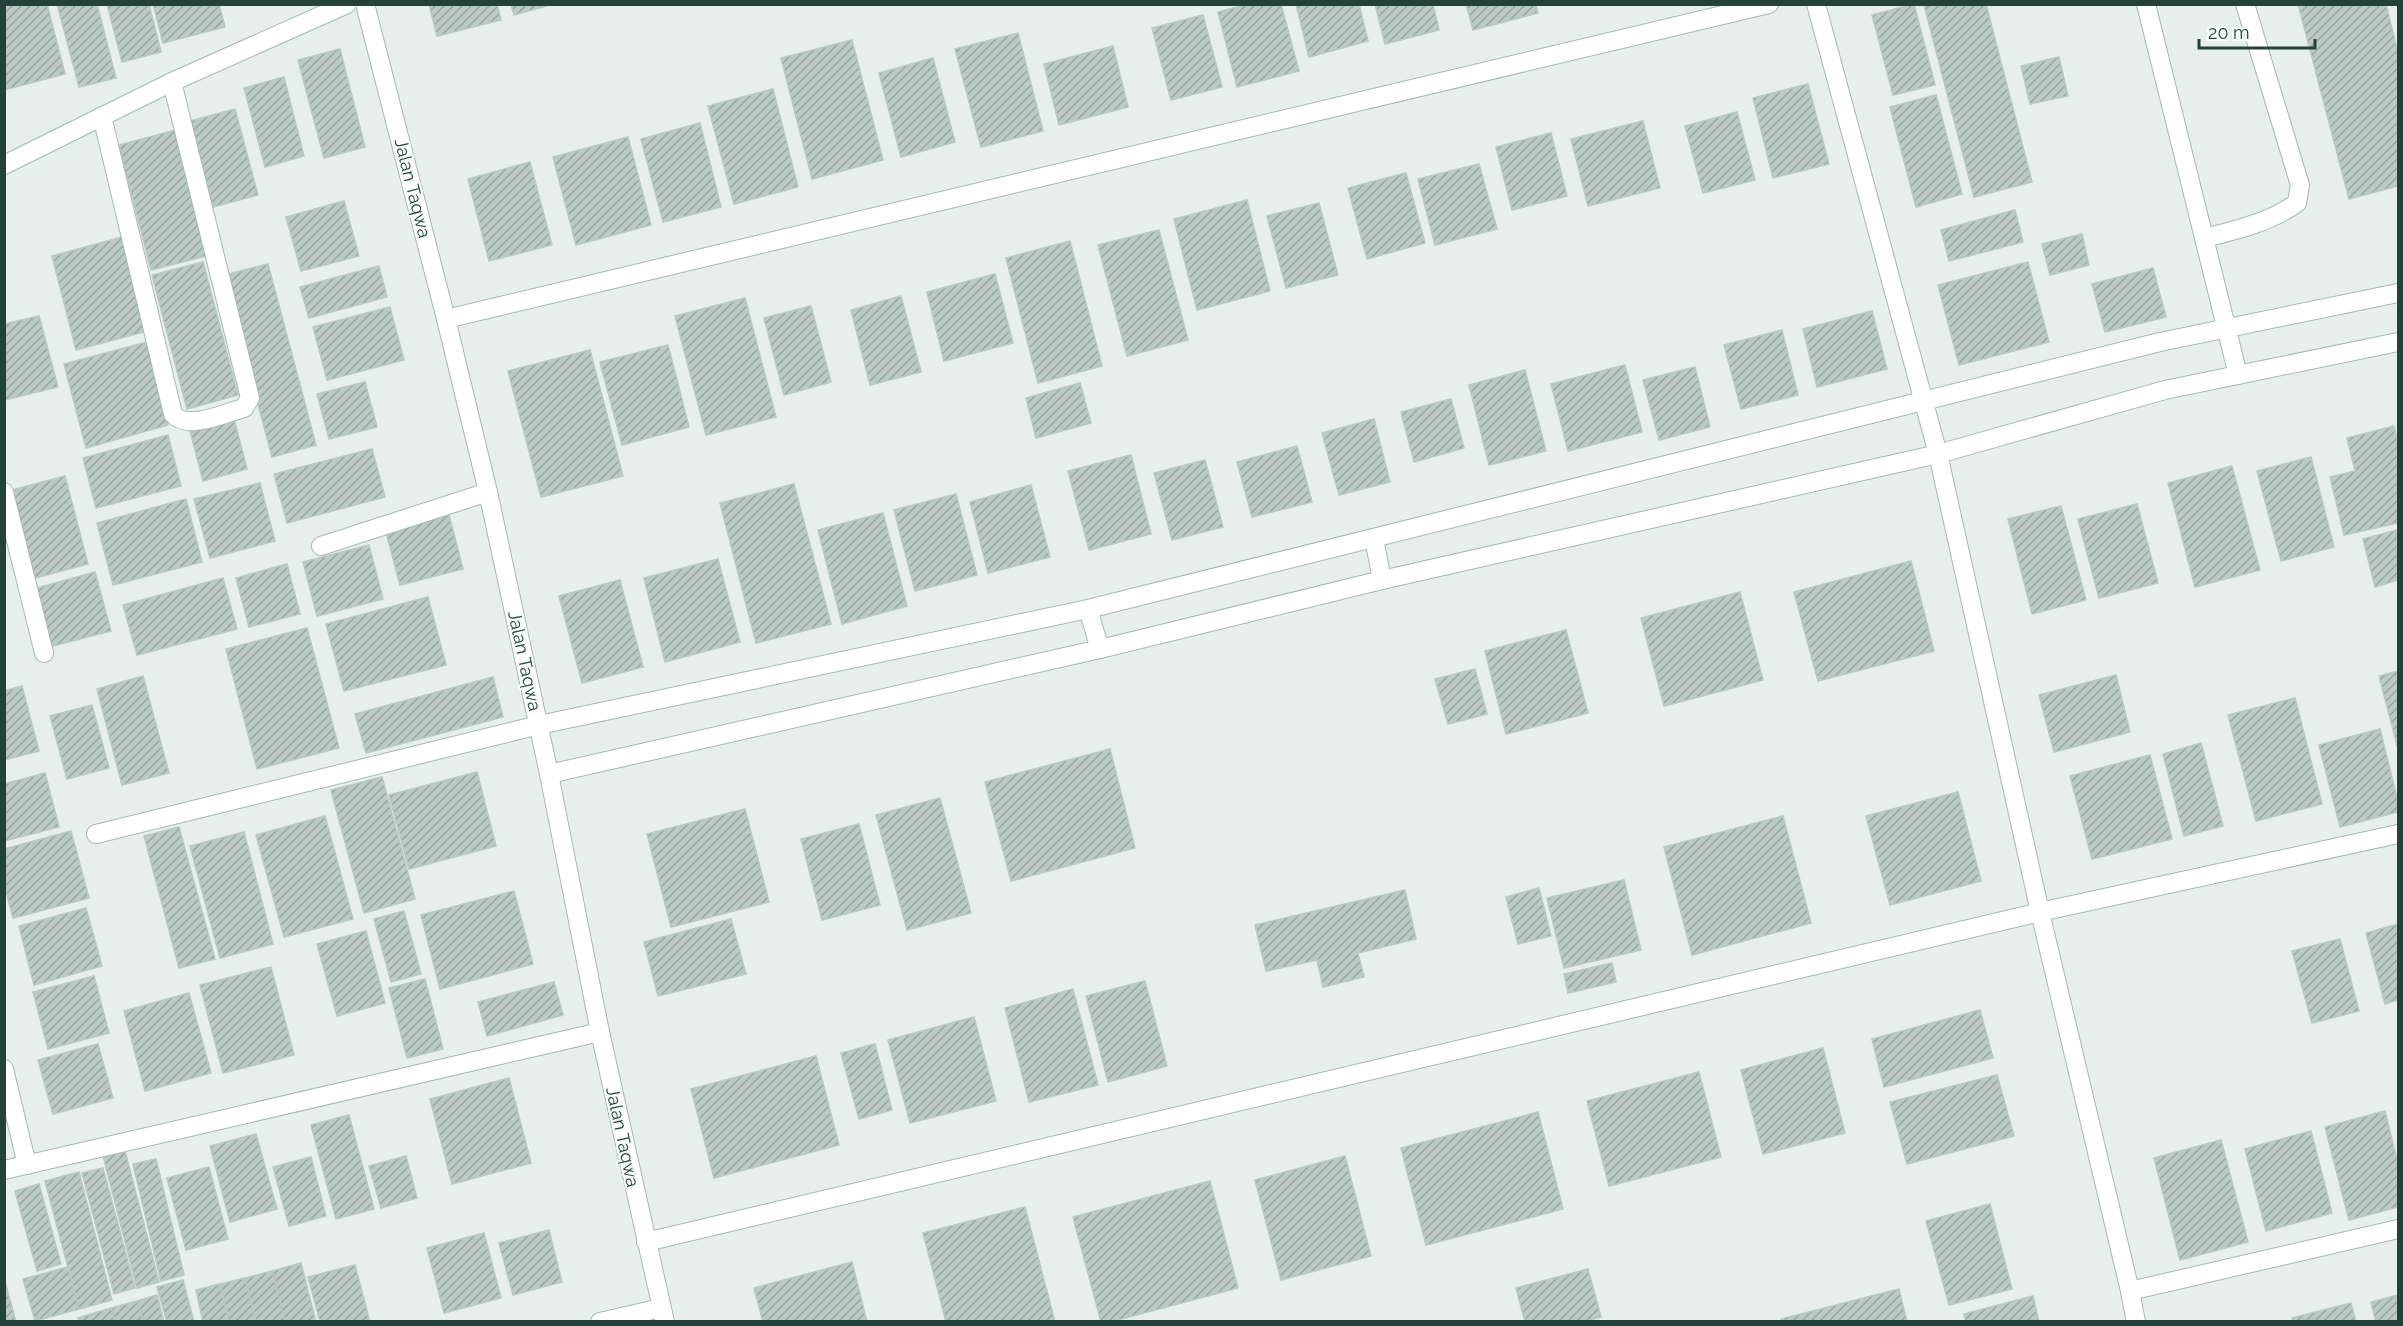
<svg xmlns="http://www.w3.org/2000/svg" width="2403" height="1326" font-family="Raleway,sans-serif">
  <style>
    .building { fill: url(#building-hatch); stroke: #b8c9c2; stroke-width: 1.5 }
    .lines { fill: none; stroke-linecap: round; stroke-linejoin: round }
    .minor-casing { stroke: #a8b8b2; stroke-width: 20 }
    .minor { stroke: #fff; stroke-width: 18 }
    .labels { text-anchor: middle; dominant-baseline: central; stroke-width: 4.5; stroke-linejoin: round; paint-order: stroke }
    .street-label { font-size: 18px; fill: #24423a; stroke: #f7fbf9 }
  </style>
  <defs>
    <pattern id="building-hatch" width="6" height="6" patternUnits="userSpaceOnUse" patternTransform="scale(1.5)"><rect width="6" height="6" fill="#bbcac4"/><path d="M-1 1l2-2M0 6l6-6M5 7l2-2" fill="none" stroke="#98a6a0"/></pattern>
  </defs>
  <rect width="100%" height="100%" fill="#e6efeb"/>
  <g class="building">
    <polygon points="4,4 47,4 65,74 4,90"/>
    <polygon points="57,4 97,4 116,78 79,87"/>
    <polygon points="107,4 149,4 161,52 122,62"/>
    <polygon points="153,4 219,4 225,27 163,43"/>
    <polygon points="429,4 497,4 501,20 437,36"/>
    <polygon points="511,4 553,4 514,15"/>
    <polygon points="1248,4 1281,4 1299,71 1237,87 1218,12"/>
    <polygon points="1296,4 1359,4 1368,41 1309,57"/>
    <polygon points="1375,4 1433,4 1439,30 1385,44"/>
    <polygon points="1466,4 1535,4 1538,13 1473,30"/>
    <polygon points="1914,4 1935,85 1893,95 1872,15"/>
    <polygon points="1986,4 2032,182 1974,197 1924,5"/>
    <polygon points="2298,4 2386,4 2398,53 2398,186 2349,199"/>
    <polygon points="1203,15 1222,87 1171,100 1152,28"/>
    <polygon points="1018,33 1043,131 981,147 955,49"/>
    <polygon points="852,40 883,160 812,179 781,58"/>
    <polygon points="1113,46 1128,107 1059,125 1044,64"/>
    <polygon points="340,49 365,147 324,158 298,60"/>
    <polygon points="2059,57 2068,96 2030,104 2021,66"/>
    <polygon points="933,58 955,142 901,157 879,73"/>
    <polygon points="284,77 304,156 265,167 244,88"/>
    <polygon points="1808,84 1829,164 1773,178 1753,98"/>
    <polygon points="773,89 798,187 734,204 708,106"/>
    <polygon points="1936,95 1962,194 1916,207 1890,107"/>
    <polygon points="235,109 258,195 213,207 190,121"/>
    <polygon points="1737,112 1755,180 1703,193 1685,126"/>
    <polygon points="1643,121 1660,188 1588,206 1571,139"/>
    <polygon points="700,123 721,207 663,222 641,139"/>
    <polygon points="176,130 210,255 151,270 119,145"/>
    <polygon points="1551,133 1567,196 1512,210 1496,147"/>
    <polygon points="628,137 651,225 576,245 553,157"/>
    <polygon points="530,162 552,245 489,261 468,179"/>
    <polygon points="1479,164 1497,229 1435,245 1418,179"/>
    <polygon points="1406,173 1425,243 1367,259 1348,188"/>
    <polygon points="1247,200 1270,291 1197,310 1174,219"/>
    <polygon points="344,201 359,256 301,271 286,217"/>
    <polygon points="1319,203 1338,275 1286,288 1267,216"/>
    <polygon points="2015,210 2023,242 1949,261 1941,230"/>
    <polygon points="1159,230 1188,340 1127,356 1098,245"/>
    <polygon points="2082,234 2089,265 2050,275 2042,244"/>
    <polygon points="126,236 151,330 76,350 52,256"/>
    <polygon points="1070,241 1102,366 1038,383 1006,258"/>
    <polygon points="203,262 238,395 187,409 152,275"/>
    <polygon points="2028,262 2049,342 1959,365 1938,285"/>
    <polygon points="268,264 316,445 272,457 224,275"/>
    <polygon points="379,266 387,297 309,318 300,287"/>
    <polygon points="2153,268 2166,317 2105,332 2092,284"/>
    <polygon points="995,274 1013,343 944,361 927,292"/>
    <polygon points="901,296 921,372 870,385 851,310"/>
    <polygon points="745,298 776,417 706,435 675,316"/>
    <polygon points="811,306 831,382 784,395 764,318"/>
    <polygon points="390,307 404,360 327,380 313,327"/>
    <polygon points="1872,311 1887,369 1817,387 1803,329"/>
    <polygon points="39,316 58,387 4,400 4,324"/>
    <polygon points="1782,330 1798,395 1741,409 1724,345"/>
    <polygon points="147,342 168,425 86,448 64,364"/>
    <polygon points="668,345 689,427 622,445 600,362"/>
    <polygon points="590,350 623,476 541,497 508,371"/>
    <polygon points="1625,365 1642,432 1568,451 1551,384"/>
    <polygon points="1695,367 1710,427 1659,440 1643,380"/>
    <polygon points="1525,370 1546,451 1489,465 1469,385"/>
    <polygon points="365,382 377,427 329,439 317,394"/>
    <polygon points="1080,383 1091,423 1036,438 1026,398"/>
    <polygon points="1451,399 1464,448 1414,462 1401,412"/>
    <polygon points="233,415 247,469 203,481 189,427"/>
    <polygon points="1374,419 1390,482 1339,495 1322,433"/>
    <polygon points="2394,426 2398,444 2398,523 2344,535 2330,477 2355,471 2347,438"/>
    <polygon points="168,435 181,486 96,508 83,458"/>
    <polygon points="1297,446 1312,502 1252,517 1237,462"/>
    <polygon points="372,449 385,497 287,523 274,474"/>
    <polygon points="1131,455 1151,534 1089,550 1068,471"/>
    <polygon points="2311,457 2334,547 2281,561 2257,471"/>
    <polygon points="1205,460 1223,527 1172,540 1154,473"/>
    <polygon points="2232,466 2260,570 2195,587 2168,483"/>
    <polygon points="65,476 88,564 35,578 12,490"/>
    <polygon points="260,483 275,541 210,558 194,499"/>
    <polygon points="794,484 831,624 756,643 720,503"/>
    <polygon points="1031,485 1050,557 988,573 970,502"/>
    <polygon points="956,494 977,575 915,591 894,510"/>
    <polygon points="186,499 202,562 113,585 97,523"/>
    <polygon points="2137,504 2158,583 2099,598 2078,519"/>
    <polygon points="2061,506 2086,600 2032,614 2008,519"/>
    <polygon points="883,513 907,606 842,624 818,530"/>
    <polygon points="449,515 463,569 400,585 386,532"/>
    <polygon points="2397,530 2398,580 2375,587 2363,539"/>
    <polygon points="369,545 383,599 317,616 303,562"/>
    <polygon points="718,559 740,642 665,662 644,578"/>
    <polygon points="1911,561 1934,651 1818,681 1794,592"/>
    <polygon points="287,564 300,614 249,627 236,578"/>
    <polygon points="95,572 111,631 49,647 33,589"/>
    <polygon points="223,578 237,629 137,655 123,605"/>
    <polygon points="620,580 643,667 582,683 559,596"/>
    <polygon points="1740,592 1763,680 1664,706 1641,618"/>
    <polygon points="428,597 446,665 344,691 326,624"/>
    <polygon points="307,628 339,748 257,769 226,649"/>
    <polygon points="1566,630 1588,713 1506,734 1485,651"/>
    <polygon points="1475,669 1487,714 1448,724 1435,679"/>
    <polygon points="2398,671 2398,749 2379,676"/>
    <polygon points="2116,675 2130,732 2054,752 2039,695"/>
    <polygon points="143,676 169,773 122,785 97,689"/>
    <polygon points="493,677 503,717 366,753 355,714"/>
    <polygon points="22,686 39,751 4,760 4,691"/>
    <polygon points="2295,698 2322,804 2256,821 2228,715"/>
    <polygon points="92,705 109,768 67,779 50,716"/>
    <polygon points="2380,729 2398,802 2398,812 2340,827 2319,745"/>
    <polygon points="2201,743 2223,826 2184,836 2163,754"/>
    <polygon points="1110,749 1135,848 1011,881 985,782"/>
    <polygon points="2150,755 2172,839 2092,859 2070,776"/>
    <polygon points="477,772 496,846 409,869 389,795"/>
    <polygon points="45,773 59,827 4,841 4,784"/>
    <polygon points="382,777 415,899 364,913 331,790"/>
    <polygon points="1958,792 1981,881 1890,905 1866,816"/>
    <polygon points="940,798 971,913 907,930 876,815"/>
    <polygon points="745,809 769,902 671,927 647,834"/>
    <polygon points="325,816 353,919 284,937 256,835"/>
    <polygon points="1783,816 1811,923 1692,955 1664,847"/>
    <polygon points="859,824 880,905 822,920 801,839"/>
    <polygon points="179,827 215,959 179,968 144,836"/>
    <polygon points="71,831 89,898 13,918 4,884 4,849"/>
    <polygon points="244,832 273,944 220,958 190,846"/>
    <polygon points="1624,880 1641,950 1564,968 1547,898"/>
    <polygon points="1539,888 1551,936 1518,944 1506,897"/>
    <polygon points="1405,890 1416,939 1358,953 1364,977 1323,987 1317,960 1266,971 1255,925"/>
    <polygon points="514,891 533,964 440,989 421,915"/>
    <polygon points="86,908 102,966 34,985 19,926"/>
    <polygon points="404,911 421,974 391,982 374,919"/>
    <polygon points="731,919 746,974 658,996 644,942"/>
    <polygon points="2398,924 2398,1000 2385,1004 2366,933"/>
    <polygon points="366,931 385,1003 337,1016 317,944"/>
    <polygon points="2340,939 2359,1011 2312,1023 2292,951"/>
    <polygon points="1612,963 1616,982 1568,993 1564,974"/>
    <polygon points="271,967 294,1055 223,1073 200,985"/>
    <polygon points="94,976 109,1033 48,1049 33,992"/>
    <polygon points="425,979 443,1049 407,1058 389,988"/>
    <polygon points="1145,981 1167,1066 1108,1082 1086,996"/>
    <polygon points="554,982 563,1015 487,1036 478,1002"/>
    <polygon points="1073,989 1098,1085 1029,1102 1005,1008"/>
    <polygon points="189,993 211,1073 145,1091 124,1011"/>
    <polygon points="1980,1010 1993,1058 1884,1087 1872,1039"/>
    <polygon points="974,1017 996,1101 910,1123 888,1040"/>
    <polygon points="98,1044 113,1098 53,1114 38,1060"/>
    <polygon points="875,1044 892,1110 859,1119 841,1053"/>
    <polygon points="1823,1048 1845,1133 1763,1154 1741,1070"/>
    <polygon points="816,1056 839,1145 714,1178 691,1089"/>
    <polygon points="1699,1072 1721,1157 1609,1186 1587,1101"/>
    <polygon points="1997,1075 2014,1136 1907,1164 1890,1102"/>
    <polygon points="509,1078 531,1163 452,1184 430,1099"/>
    <polygon points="2385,1111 2398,1164 2398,1207 2349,1220 2325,1127"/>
    <polygon points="1538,1112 1563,1209 1426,1245 1401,1148"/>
    <polygon points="349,1115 374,1209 336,1219 311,1125"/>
    <polygon points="2311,1131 2332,1213 2266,1231 2245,1149"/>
    <polygon points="256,1134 277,1209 230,1222 210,1146"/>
    <polygon points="2221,1140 2248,1242 2180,1260 2154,1158"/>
    <polygon points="125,1151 159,1282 137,1288 103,1156"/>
    <polygon points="406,1156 417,1198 381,1208 369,1166"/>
    <polygon points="1345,1156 1371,1256 1281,1280 1255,1180"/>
    <polygon points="311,1157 326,1216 289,1226 273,1167"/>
    <polygon points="156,1159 184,1275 161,1281 133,1164"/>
    <polygon points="209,1167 228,1239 186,1250 167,1178"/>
    <polygon points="103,1168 135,1288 114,1294 82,1173"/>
    <polygon points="79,1172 112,1300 79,1309 45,1181"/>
    <polygon points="1210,1181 1238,1288 1110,1322 1101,1322 1073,1217"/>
    <polygon points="39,1184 61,1264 37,1271 15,1191"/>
    <polygon points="1990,1204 2012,1289 1949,1305 1926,1221"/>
    <polygon points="1025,1207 1055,1322 946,1322 923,1233"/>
    <polygon points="549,1230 562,1282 513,1295 499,1243"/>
    <polygon points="484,1233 501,1298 444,1313 427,1248"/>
    <polygon points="852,1262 867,1322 763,1322 754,1288"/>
    <polygon points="301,1263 316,1322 285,1322 272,1271"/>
    <polygon points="355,1265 370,1322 320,1322 308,1277"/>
    <polygon points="68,1267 79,1309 35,1321 23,1279"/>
    <polygon points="1588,1269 1601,1317 1582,1322 1525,1322 1516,1288"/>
    <polygon points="272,1271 285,1322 256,1322 245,1278"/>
    <polygon points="4,1278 16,1322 4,1322"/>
    <polygon points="245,1278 256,1322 229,1322 220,1284"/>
    <polygon points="183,1280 194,1322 167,1322 157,1287"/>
    <polygon points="220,1284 229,1322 203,1322 196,1290"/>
    <polygon points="1899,1289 1907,1322 1781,1322 1781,1319"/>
    <polygon points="157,1295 164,1322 143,1322 137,1301"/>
    <polygon points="2398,1295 2398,1322 2376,1322 2371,1302"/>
    <polygon points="2033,1296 2039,1322 1966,1322 1964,1314"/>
    <polygon points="137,1301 143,1322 115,1322 111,1308"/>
    <polygon points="2351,1303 2356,1322 2293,1322 2292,1318"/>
    <polygon points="111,1308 115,1322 79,1322 78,1318"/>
  </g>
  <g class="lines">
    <defs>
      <g id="minor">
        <polyline points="365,4 446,319 488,492 549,774 600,1032 665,1322"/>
        <polyline points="1816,4 1938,454 2040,912 2130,1291 2136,1322"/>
        <polyline points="2146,4 2238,375"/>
        <path d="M102 116 173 414C187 431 225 413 244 408L250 398 172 82"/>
        <polyline points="4,165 172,82 347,4"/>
        <path d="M2205 238C2237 230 2270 222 2297 203L2300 185 2245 4"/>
        <polyline points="446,319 1769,4"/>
        <polyline points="4,492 44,653"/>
        <polyline points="1374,538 1382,580"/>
        <polyline points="321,546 488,492"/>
        <polyline points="1088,609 1100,649"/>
        <polyline points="549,774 1100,649 1382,580 1938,454 2165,390 2398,342"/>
        <polyline points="96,834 539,725 1088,609 2160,342 2398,293"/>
        <polyline points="4,1069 27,1165"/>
        <polyline points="4,1170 600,1032"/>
        <polyline points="646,1242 2040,912 2398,834"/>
        <polyline points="2130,1291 2398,1229"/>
        <polyline points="600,1322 661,1308"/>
      </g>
    </defs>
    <use href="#minor" class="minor-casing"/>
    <use href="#minor" class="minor"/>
  </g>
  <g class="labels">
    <g class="street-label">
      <text transform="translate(413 188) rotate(76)">Jalan Taqwa</text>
      <text transform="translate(525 661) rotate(78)">Jalan Taqwa</text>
      <text transform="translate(623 1137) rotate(78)">Jalan Taqwa</text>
    </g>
  </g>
  <rect width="2403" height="1326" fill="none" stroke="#24423a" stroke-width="12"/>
  <path d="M2199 39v9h116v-9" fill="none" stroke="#24423a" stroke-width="3"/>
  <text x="2208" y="39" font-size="18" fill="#24423a" stroke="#f7fbf9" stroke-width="4.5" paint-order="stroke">20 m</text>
</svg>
